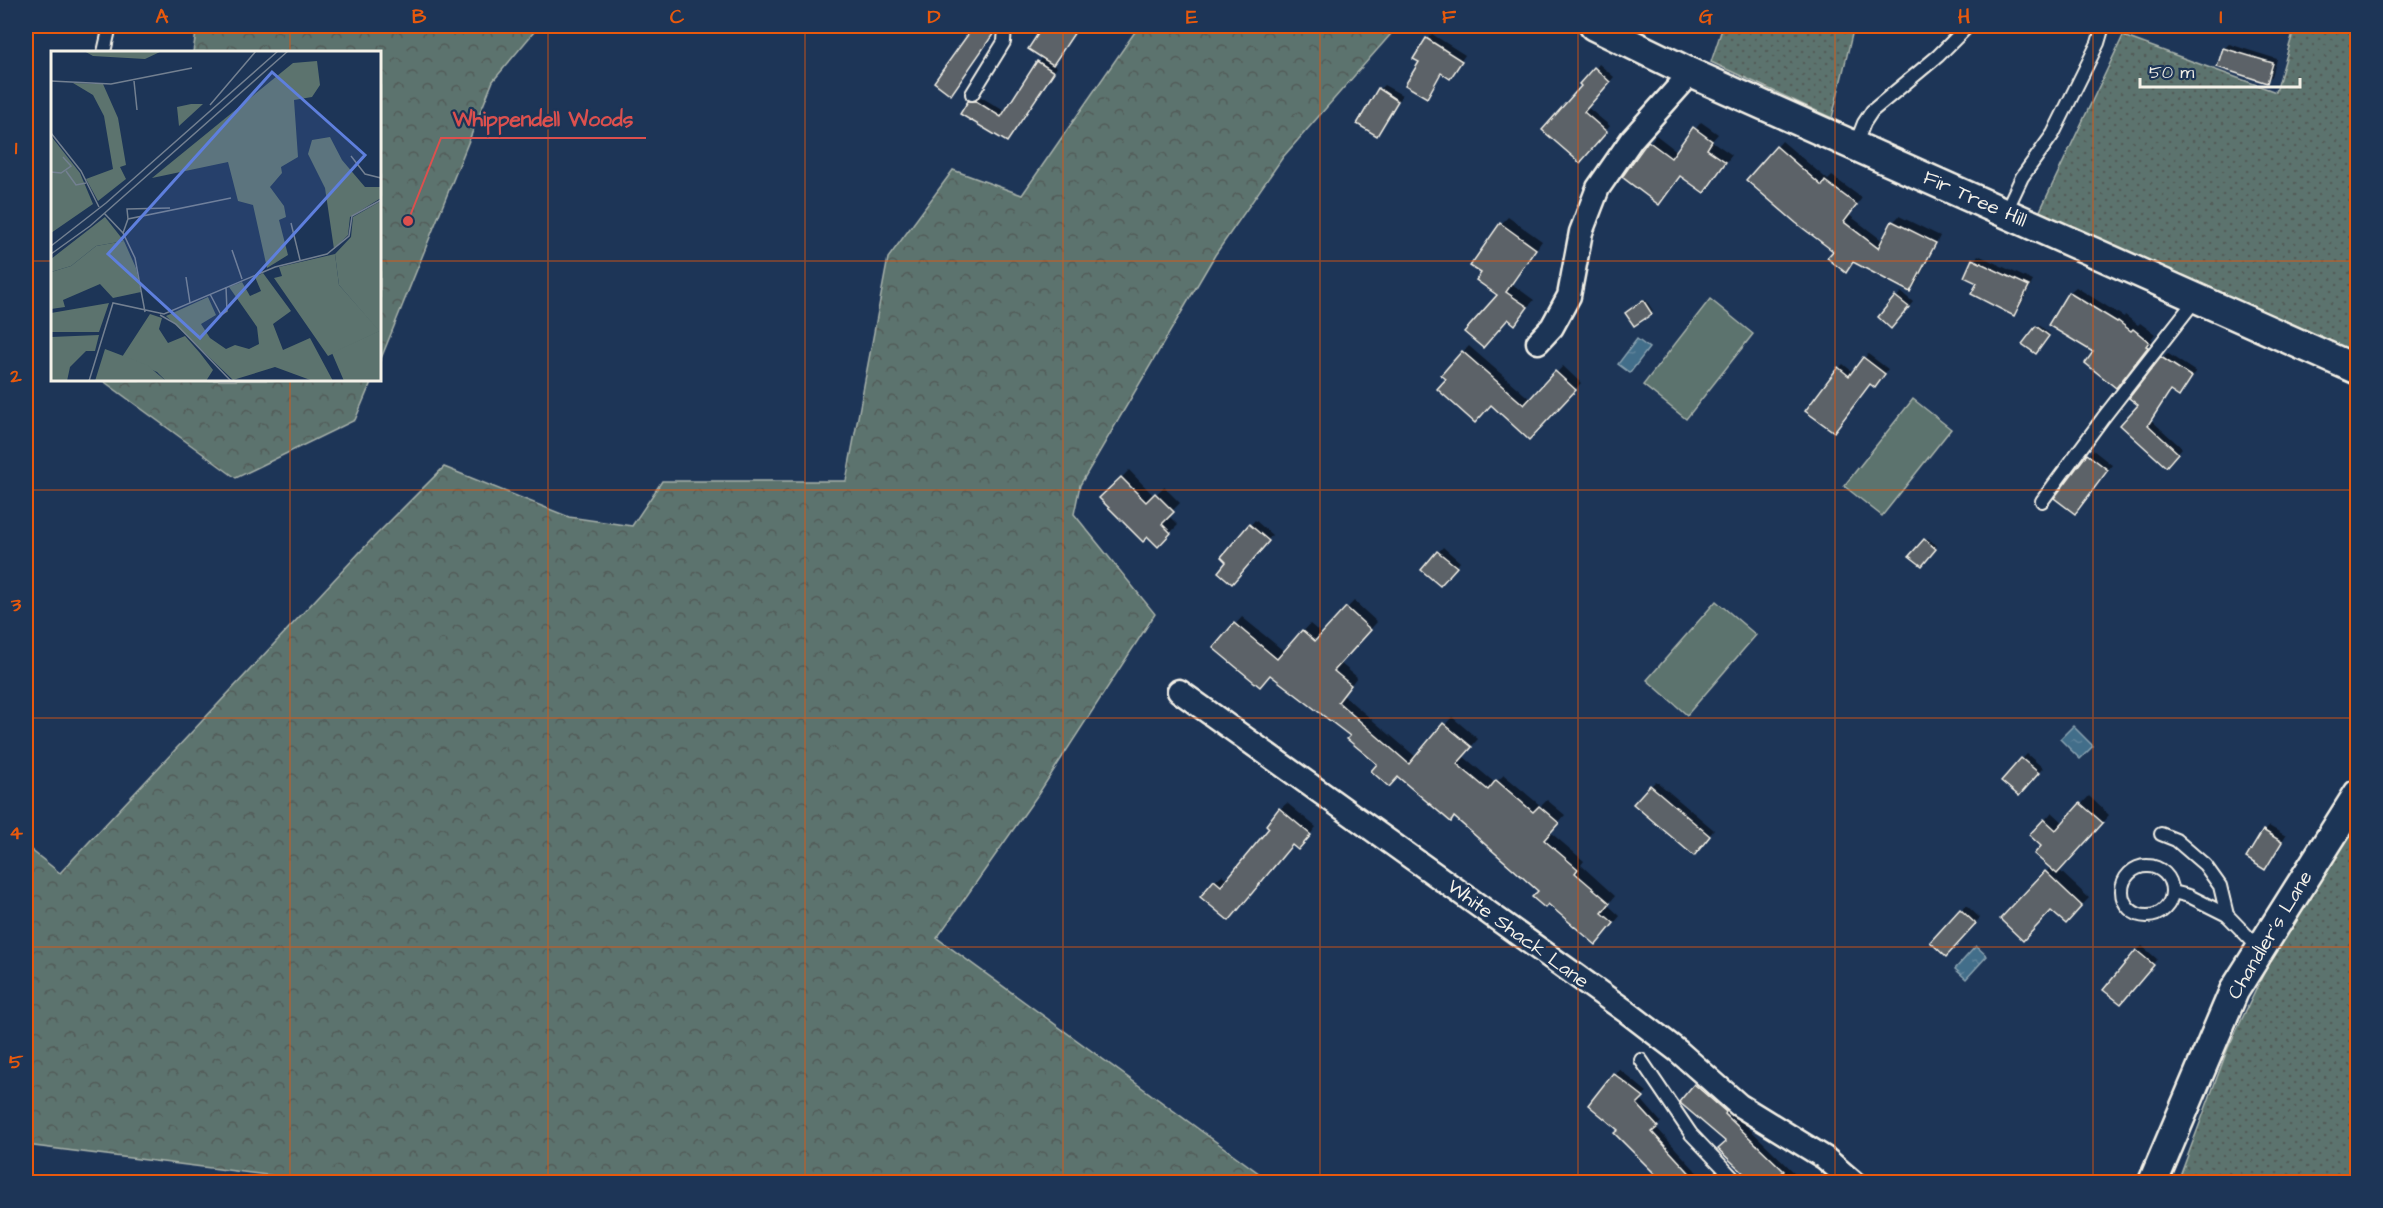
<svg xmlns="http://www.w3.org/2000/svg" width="2383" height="1208" font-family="'Architects Daughter',sans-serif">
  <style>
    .grass { fill: url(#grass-dots); stroke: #a8b2ab; stroke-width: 1.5 }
    .forest { fill: url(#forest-crowns); stroke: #a8b2ab; stroke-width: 1.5 }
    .pitch { fill: #5c736e; stroke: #a8b2ab; stroke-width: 1.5 }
    .water { fill: url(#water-ripples); stroke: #8aa2b0; stroke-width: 1.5 }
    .shadow { fill: #0007 }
    .building { fill: #5c6267; stroke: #f4f1e8; stroke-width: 1.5 }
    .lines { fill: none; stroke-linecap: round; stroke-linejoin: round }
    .service-casing { stroke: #f4f1e8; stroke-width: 16 }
    .minor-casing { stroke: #f4f1e8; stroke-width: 27 }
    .tertiary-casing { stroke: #f4f1e8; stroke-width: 33 }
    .service { stroke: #1d3557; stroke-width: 12 }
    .minor { stroke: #1d3557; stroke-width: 22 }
    .tertiary { stroke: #1d3557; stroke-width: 28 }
    .grid { fill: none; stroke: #e8590c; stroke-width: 1.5; stroke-opacity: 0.55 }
    .labels { text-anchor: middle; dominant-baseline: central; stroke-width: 4.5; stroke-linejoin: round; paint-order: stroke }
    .street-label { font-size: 20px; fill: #f4f1e8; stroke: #1d3557 }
    .inset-road { fill: none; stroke: #738091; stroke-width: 1.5 }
    .view { fill: #5e7fdd; fill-opacity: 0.15; stroke: #5e7fdd; stroke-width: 3 }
    .inset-edge { fill: none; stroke: #f4f1e8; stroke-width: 3 }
    .leader { fill: none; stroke: #dc504e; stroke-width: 2 }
    .callout-dot { fill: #dc504e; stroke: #1d3557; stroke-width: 2 }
    .callout-label { font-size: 21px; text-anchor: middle; font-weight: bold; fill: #dc504e; stroke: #1d3557; stroke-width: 4.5; stroke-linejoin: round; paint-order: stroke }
    .neatline { fill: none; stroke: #e8590c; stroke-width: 2 }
    .grid-label { font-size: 20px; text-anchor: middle; font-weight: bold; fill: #e8590c }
  </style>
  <defs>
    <pattern id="grass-dots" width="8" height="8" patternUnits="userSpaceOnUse" patternTransform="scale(1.5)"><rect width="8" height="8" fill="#5c736e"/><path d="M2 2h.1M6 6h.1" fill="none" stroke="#525b58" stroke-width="1.8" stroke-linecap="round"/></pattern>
    <pattern id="forest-crowns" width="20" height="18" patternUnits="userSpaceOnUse" patternTransform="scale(1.5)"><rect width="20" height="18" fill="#5c736e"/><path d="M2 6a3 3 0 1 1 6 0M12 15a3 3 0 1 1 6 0" fill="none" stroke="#525b58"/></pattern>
    <pattern id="water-ripples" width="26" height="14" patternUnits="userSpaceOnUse" patternTransform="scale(1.5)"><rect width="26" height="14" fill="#436e8a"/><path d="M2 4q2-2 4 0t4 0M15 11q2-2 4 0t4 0" fill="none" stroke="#5f839a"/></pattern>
  </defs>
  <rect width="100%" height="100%" fill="#1d3557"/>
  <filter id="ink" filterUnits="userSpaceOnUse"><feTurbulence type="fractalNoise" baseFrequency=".0167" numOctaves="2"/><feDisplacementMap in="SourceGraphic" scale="12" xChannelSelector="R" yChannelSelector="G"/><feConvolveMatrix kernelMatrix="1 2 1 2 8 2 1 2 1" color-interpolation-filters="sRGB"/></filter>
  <g filter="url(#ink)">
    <g class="grass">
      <polygon points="1723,26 1854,26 1832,118 1711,62"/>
      <polygon points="2295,26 2357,26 2357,363 2039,213 2123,36 2276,92"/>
      <polygon points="2357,824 2357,1182 2183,1182 2179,1179 2228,1048 2264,973 2297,914"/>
    </g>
    <g class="forest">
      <polygon points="197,26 539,26 493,81 380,361 380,52 193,52"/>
      <polygon points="1139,26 1398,26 1283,157 1215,255 1080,485 1074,514 1155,614 1039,793 937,938 1271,1182 323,1182 26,1145 26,846 60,873 374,537 444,467 569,517 632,526 662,481 846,481 888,258 953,170 1022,195"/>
      <polygon points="102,380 372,380 355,420 236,478"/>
    </g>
    <g class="pitch">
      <polygon points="1710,299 1753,334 1686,419 1643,385"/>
      <polygon points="1913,399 1951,429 1882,516 1844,486"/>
      <polygon points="1716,601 1756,635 1687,715 1647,680"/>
    </g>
    <g class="water">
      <polygon points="1637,339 1649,348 1630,373 1618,364"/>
      <polygon points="2073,726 2093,746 2080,759 2060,739"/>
      <polygon points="1976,946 1987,956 1966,979 1955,969"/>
    </g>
    <g class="shadow">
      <polygon points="976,26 1000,26 951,93 936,82"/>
      <polygon points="1031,26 1079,26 1052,64 1057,67 1007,141 969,102 975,97 981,97 1006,112 1043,57 1041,32"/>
      <polygon points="1432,34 1465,55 1450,77 1443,72 1426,96 1421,62 1427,39"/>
      <polygon points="2229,44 2277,59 2272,76 2267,81 2224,49"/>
      <polygon points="1599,64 1614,77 1587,107 1610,126 1584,157 1583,86"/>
      <polygon points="1384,85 1402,95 1376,134 1380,89"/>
      <polygon points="1701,122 1718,134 1712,141 1732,155 1704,191 1681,175 1665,196 1624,177 1656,135 1678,152"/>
      <polygon points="1782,141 1828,180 1832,176 1862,198 1849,215 1883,241 1894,221 1899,216 1940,236 1916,284 1910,290 1854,261 1851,265 1835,250 1777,147"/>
      <polygon points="1508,217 1542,241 1512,284 1534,300 1515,323 1499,294 1501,224"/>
      <polygon points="1978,255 2033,281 2019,309 2014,314 1979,283 1966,276"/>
      <polygon points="2076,287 2124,317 2125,315 2138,325 2140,323 2155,334 2151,339 2153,340 2122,379 2095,352 2069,293"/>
      <polygon points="1901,292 1913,302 1896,322 1880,317"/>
      <polygon points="1646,300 1653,311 1634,324 1628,311"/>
      <polygon points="2039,325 2050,334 2038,350 2037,327"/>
      <polygon points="1469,346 1531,400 1563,366 1581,383 1535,432 1448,379 1463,352"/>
      <polygon points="2167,353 2196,372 2179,395 2171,390 2151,420 2182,448 2166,465 2122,425 2140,405 2131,398"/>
      <polygon points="1868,354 1888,369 1879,381 1871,383 1838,426 1839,368 1843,364 1853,372"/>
      <polygon points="2093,450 2112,465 2080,507 2056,498"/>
      <polygon points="1129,470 1154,496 1164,487 1180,503 1168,515 1178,525 1158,545 1102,498"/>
      <polygon points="1255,520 1272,535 1236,577 1228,562 1223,556"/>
      <polygon points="1927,538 1937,546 1922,564 1911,556"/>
      <polygon points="1443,547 1460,562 1445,580 1423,570"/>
      <polygon points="1354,601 1377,622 1340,663 1357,677 1343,695 1416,757 1452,717 1478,739 1463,756 1495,783 1504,775 1541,806 1547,800 1565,815 1550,832 1584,861 1581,865 1615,896 1608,905 1620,916 1603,936 1540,891 1455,815 1379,764 1352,735 1271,673 1215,647 1242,617 1285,652 1310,624 1322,634"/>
      <polygon points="2027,754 2043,768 2023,789 2003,780"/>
      <polygon points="1656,781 1714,830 1698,849 1651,786"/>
      <polygon points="2089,796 2109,815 2059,870 2089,898 2066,922 2052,909 2002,919 2051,867 2043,846 2045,820 2052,812 2064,823"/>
      <polygon points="1287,803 1316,827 1305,841 1293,844 1236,913 1215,881 1222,875 1228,880 1271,828 1280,809"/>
      <polygon points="2269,826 2286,836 2265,868 2264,831"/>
      <polygon points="1966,905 1980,918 1946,955 1932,942"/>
      <polygon points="2142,946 2157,959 2126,997 2137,951"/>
      <polygon points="1619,1069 1647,1092 1640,1098 1661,1122 1656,1127 1705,1181 1710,1176 1716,1182 1665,1182 1616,1133 1620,1129 1590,1105"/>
      <polygon points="1700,1081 1728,1108 1804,1182 1747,1182 1749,1177 1728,1141 1681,1101"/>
      <polygon points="1553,1179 1560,1182 1549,1182"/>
    </g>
    <g class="building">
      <polygon points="974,26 997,26 996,30 951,95 934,82"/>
      <polygon points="1043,26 1079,26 1053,65 1028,49"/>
      <polygon points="1426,38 1462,61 1450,79 1441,73 1427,98 1405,85 1419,62 1413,59"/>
      <polygon points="2223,48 2273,63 2267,83 2217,67"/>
      <polygon points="1037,61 1054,72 1007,142 960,114 968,101 976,101 1001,117"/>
      <polygon points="1594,67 1610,82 1584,112 1607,132 1580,163 1542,130 1581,86 1579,84"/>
      <polygon points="1378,88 1398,101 1377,136 1357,124"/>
      <polygon points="1693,127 1712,141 1707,149 1726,162 1704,193 1680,176 1659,205 1622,177 1648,141 1671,158"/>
      <polygon points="1776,146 1822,186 1825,181 1857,205 1844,222 1878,248 1892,221 1936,243 1910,292 1853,262 1846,273 1827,258 1833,251 1796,223 1746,180"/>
      <polygon points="1500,223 1536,249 1506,292 1528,307 1515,325 1508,319 1483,348 1464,332 1497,295 1476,280 1481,273 1470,266"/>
      <polygon points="1972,259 2029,286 2014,316 1971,294 1977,283 1964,277"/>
      <polygon points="2068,292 2117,322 2118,321 2131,331 2133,329 2149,342 2146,346 2148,347 2116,388 2085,363 2093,352 2048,325"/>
      <polygon points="1895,296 1909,307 1891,329 1878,317"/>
      <polygon points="1643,300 1652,314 1634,326 1625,313"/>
      <polygon points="2036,326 2049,336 2036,354 2022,344"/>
      <polygon points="1462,351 1524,405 1555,371 1576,390 1529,440 1491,405 1475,423 1437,389 1446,379 1441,375"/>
      <polygon points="1863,357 1885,374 1875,388 1870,384 1834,432 1805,411 1838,367 1849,376"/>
      <polygon points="2161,357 2192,377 2179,397 2170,391 2148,425 2178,453 2166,467 2120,425 2138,405 2129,398"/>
      <polygon points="2087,454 2108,470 2075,514 2054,498"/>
      <polygon points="1121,477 1146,502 1155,493 1174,512 1162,524 1171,533 1158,547 1148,537 1143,542 1099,498"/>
      <polygon points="1249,524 1269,541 1232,584 1218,572 1226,562 1221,557"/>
      <polygon points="1924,539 1936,549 1922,566 1909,556"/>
      <polygon points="1437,551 1457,567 1440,586 1421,570"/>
      <polygon points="1346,607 1371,630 1334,671 1351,685 1338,702 1409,764 1443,723 1472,747 1457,764 1488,790 1496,780 1533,812 1539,806 1559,823 1544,840 1578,869 1575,873 1610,903 1602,913 1614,923 1596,945 1548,904 1545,908 1532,897 1538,891 1454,817 1451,822 1398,777 1389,787 1371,771 1377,764 1347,739 1350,736 1270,675 1260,687 1213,648 1234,623 1277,659 1302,630 1315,641"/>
      <polygon points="2021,758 2039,773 2019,796 2001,781"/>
      <polygon points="1650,785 1710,836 1694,856 1633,804"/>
      <polygon points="2080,803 2103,823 2057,874 2034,854 2041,846 2029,835 2044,819 2056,830"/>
      <polygon points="1279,808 1311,835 1298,850 1292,845 1229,921 1200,897 1214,880 1221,886 1269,828 1266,825"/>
      <polygon points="2263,830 2282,842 2265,870 2246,858"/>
      <polygon points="2045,871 2082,906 2066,924 2051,911 2023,941 2000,919"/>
      <polygon points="1960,909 1976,924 1946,957 1930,942"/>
      <polygon points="2136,950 2154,965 2121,1004 2103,990"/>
      <polygon points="1613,1073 1644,1097 1637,1104 1658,1127 1652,1132 1698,1182 1663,1182 1614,1133 1618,1130 1588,1105"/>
      <polygon points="1694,1084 1726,1112 1725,1114 1784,1171 1772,1182 1753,1182 1718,1149 1726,1142 1679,1102"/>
    </g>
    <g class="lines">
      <defs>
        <g id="service">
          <polyline points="104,52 110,26"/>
          <polyline points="972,94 1004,42 1005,26"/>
          <polyline points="1855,146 1864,123 1872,111 1938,56 1968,26"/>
          <polyline points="2005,213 2022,177 2053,134 2098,43 2103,26"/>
          <polyline points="2042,501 2103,418 2196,299"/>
          <polyline points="2161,834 2176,840 2205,865 2220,886 2227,915 2260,949"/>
          <circle cx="2147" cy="891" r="25"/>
          <polyline points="2173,892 2189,896 2227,915"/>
          <polyline points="1641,1060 1691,1134 1737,1182"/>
        </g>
        <g id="minor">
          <polyline points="1538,342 1552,327 1569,296 1581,232 1598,188 1632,139 1691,73"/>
          <polyline points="1179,691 1627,1012 1678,1051 1739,1105 1825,1158 1853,1182"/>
        </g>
        <g id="tertiary">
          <polyline points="1594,26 1691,73 2358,370"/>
          <polyline points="2153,1182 2234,991 2358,794"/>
        </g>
      </defs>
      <use href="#service" class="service-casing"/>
      <use href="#minor" class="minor-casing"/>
      <use href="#tertiary" class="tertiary-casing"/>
      <use href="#service" class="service"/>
      <use href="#minor" class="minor"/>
      <use href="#tertiary" class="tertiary"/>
    </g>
  </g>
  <path class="grid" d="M290 26V52M548 26V1182M805 26V1182M1063 26V1182M1320 26V1182M1578 26V1182M1835 26V1182M2093 26V1182M26 261H52M380 261H2358M290 380V1182M26 490H2358M26 718H2358M26 947H2358"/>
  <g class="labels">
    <g class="street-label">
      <text transform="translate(1975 199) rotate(24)">Fir Tree Hill</text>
      <text transform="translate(1518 934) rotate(36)">White Shack Lane</text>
      <text transform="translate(2270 935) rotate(-59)">Chandler's Lane</text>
    </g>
  </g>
  <g transform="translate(51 51)">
    <rect width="330" height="330" fill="#1d3557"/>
    <path d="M0 85 29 122 42 153 0 182ZM73 190 85 217 90 241 62 247 49 233 12 249 14 256 0 258V221L20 215 45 195ZM284 203 288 234 329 280 277 305 223 227 231 225 228 216ZM212 222 240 260 222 273 232 299 259 287 282 330H262L224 316 182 329 115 265 157 246 165 264 150 273 159 287 175 298 184 294 198 298 208 293 206 276 178 236 191 231 199 245 210 240 204 226ZM58 252 48 281H0V262ZM99 263 111 267 108 278 117 292 134 285 149 302 162 319 155 330H115L106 321 71 306ZM48 284 44 300H35L19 316 16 330H0V286Z" fill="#5c736e"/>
    <path d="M33 0H111L94 8 42 5ZM266 10 269 34 261 46 243 49 247 106 230 116 231 122 219 136 233 155 235 166 228 169 237 204 216 217 202 154 187 150 177 111 101 127 242 12ZM22 32 52 33 67 67 75 114 69 116 75 128 47 150 35 128 62 118 53 65 42 44ZM140 53H152L128 75 126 56ZM279 86 291 109 314 136H330V147L299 166 297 184 283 198 274 137 257 103 261 89ZM330 150V330H293L281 302 328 280 288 234 284 203 300 186 302 166ZM54 166 73 190 45 195 20 215 0 221V208ZM54 298 96 314 115 330H44Z" fill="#5c736e"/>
    <path class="inset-road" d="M0 30 60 33 141 17M83 30 86 59M159 54 205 0M0 82 30 120 48 156M300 105 314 123 330 127M15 120 25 134 35 132M0 121 10 122 20 115 12 106M53 162 72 182 84 207 94 261M77 168 76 158 119 157M240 172 249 209M72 182 77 168 180 147M0 195 55 152 227 0M181 199 191 228M0 203 39 175 237 0M135 226 139 252M159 243 170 264 176 260 175 236M109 264 125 273 180 330M38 330 62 252 113 263 224 216 276 203 298 185 301 165 330 149"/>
    <path class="view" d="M221 21 314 104 149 287 57 203Z"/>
    <rect width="330" height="330" class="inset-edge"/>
  </g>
  <path class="leader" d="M408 221L441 138H646"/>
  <circle class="callout-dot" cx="408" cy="221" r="6"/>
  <g class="callout-label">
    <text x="543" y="126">Whippendell Woods</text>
  </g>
  <rect width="2383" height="1208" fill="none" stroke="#1d3557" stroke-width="66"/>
  <path d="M2140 78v9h160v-9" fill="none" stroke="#f4f1e8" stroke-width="3"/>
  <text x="2149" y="78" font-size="18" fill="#f4f1e8" stroke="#1d3557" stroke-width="4.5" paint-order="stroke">50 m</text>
  <rect x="33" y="33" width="2317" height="1142" class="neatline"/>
  <g class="grid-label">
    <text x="162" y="23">A</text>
    <text x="419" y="23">B</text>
    <text x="677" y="23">C</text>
    <text x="934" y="23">D</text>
    <text x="1192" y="23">E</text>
    <text x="1449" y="23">F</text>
    <text x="1706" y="23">G</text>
    <text x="1964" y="23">H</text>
    <text x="2221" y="23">I</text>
    <text x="16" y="154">1</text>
    <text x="16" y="382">2</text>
    <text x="16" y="611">3</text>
    <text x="16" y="839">4</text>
    <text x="16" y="1068">5</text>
  </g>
</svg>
